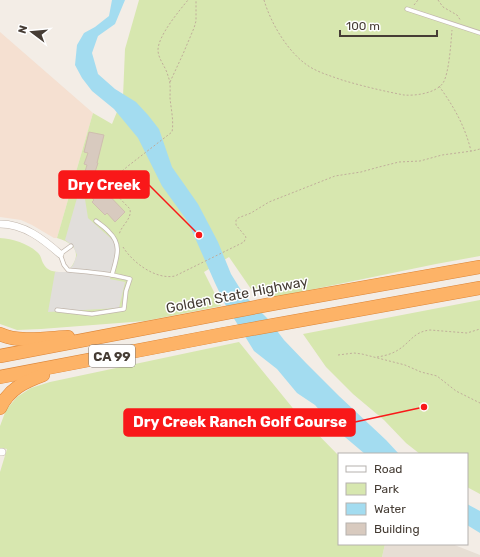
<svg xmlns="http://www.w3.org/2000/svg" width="480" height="557" font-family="Rubik,sans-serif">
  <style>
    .residential { fill: #e7ded4 }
    .commercial { fill: #f5e0d1 }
    .green { fill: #d7e7af }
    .parking { fill: #e1dedb }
    .water { fill: #a3dcf0 }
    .building { fill: #d8cabf; stroke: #cfbeaf }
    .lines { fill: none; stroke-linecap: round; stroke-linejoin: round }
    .lane-casing { stroke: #c1b6ac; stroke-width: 5 }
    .street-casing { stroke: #c1b6ac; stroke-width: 8 }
    .highway-casing { stroke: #dc8537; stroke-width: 14 }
    .path { stroke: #c0ad9a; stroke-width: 1; stroke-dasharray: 2 2; stroke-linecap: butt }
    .lane { stroke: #fff; stroke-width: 3.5 }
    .street { stroke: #fff; stroke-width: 7 }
    .highway { stroke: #fdb367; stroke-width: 13 }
    .labels { text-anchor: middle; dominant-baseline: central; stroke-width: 3; stroke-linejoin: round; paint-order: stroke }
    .shield { fill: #fff; stroke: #7e7772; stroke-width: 1 }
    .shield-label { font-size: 13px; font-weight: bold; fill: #463d35 }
    .street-label { font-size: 14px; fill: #463d35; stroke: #fff }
    .leader { fill: none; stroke: #f91819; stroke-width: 1.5 }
    .callout-dot { fill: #f91819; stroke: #fff; stroke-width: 1.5 }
    .callout { fill: #f91819; stroke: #f91819; stroke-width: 1.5 }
    .callout-label { font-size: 15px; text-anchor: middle; font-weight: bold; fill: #fff }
  </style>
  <rect width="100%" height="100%" fill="#f3ede6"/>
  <polygon class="residential" points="385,544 452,544 480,555 480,557 382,557"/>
  <polygon class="commercial" points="0,32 93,113 57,238 54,238 32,225 21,220 0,217"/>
  <g class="green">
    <path d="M139 0H480V256L436 264 271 298 251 289 229 257 204 272 221 306 145 321 41 329 17 330 0 324V238C13 239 27 243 37 252 41 255 41 259 43 263 48 273 57 272 67 272 82 256 78 244 57 238L93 113 112 124 123 97 125 49Z"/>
    <polygon points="480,300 480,494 467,487 467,454 420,454 406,443 384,420 353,394 326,367 303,334"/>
    <polygon points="239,342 296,412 339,456 339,544 385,544 382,557 0,557 0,472 7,449 0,448 0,426 6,410 17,397 31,388 50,382"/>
  </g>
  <polygon class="parking" points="77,198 85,199 88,218 115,242 117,253 110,279 125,282 119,308 48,312 55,272 67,272 73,265 77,255 73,246 65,240"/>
  <g class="water">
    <polygon points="112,0 125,0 115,24 98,36 92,53 98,74 115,89 136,102 148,115 159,129 172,167 184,184 198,204 218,242 231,274 244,295 268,319 284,340 306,363 339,396 386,440 399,454 365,454 339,432 315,405 297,393 277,369 254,351 225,304 215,283 188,222 162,186 138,138 114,109 92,91 82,78 75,65 77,45 84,33 95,27 109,16"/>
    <polygon points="467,504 480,511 480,533 467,525"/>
  </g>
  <g class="building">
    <polygon points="89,132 104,135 97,163 98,163 92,181 83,178 87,165 84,164 88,153 84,152"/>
    <polygon points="99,185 125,212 115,222 107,213 105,215 92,202 94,200 89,195"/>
  </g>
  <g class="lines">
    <defs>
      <g id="lane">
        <polyline points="407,9 480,33"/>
        <path d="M96 221C101 225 106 228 109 232 123 245 116 259 112 275"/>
        <path d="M57 310 92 314 124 309 126 291 130 279C110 273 89 272 68 270L64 265 60 254 71 246"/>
      </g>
      <g id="street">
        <path d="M0 224C24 224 43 239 60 254"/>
        <polyline points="0,452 2,452"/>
      </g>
      <g id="highway">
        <path d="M0 334C18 343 48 338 68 337"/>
        <polyline points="0,356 277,303 480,267"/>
        <polyline points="0,377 224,334 480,288"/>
        <path d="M0 408C9 389 24 382 43 375"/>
      </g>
    </defs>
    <use href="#lane" class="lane-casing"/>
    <use href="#street" class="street-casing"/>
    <use href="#highway" class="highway-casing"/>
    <g class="path">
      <path d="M264 0C271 24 289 54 310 67 320 73 331 76 342 80 362 86 383 91 404 95 416 96 436 93 443 83 449 74 451 42 452 30"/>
      <polyline points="438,0 443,7 457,15 461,21"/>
      <polyline points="414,5 418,0"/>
      <polyline points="170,82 183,54 194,28 196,21 196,0"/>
      <path d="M439 86C454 107 465 126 471 151"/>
      <path d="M103 181 130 209C132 220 121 225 119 235"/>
      <path d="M107 184 128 166 172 132C174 121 171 109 170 98 170 91 171 83 168 76 166 67 158 59 158 50 158 36 179 11 188 0"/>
      <path d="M123 247C133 263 156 280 175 276L244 242 246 237 236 225V220L238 218 251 213 269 202 335 176 361 172 379 167 399 162 420 161 442 155 472 151 480 149"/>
      <polyline points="338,355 354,353 362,354 405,365 421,372 437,376 456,391 480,403"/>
      <path d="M377 357C384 356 392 354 398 350 411 342 413 332 430 330L467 333 480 329"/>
    </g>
    <use href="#lane" class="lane"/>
    <use href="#street" class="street"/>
    <use href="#highway" class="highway"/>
  </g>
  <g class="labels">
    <rect class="shield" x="89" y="345" width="46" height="22" rx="3"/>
    <g class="shield-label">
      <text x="112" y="356">CA 99</text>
    </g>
    <g class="street-label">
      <text transform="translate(237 295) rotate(-11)">Golden State Highway</text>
    </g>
  </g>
  <path class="leader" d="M199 235L149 185M424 407L355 422"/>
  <g class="callout-dot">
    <circle cx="199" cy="235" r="4"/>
    <circle cx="424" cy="407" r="4"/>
  </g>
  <g class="callout">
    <rect x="59" y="171" width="90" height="27" rx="4"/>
    <rect x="124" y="409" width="231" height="27" rx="4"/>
  </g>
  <g class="callout-label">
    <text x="104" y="190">Dry Creek</text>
    <text x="240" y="427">Dry Creek Ranch Golf Course</text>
  </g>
  <rect x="338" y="453" width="130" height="92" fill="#ffffff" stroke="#b5b1ae"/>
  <rect x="346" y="466" width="20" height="6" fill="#ffffff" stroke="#b5b1ae"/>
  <text x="374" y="473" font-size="12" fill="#463d35">Road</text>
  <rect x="346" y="483" width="20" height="12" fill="#d7e7af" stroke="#b5b1ae"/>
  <text x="374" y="493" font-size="12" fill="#463d35">Park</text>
  <rect x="346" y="503" width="20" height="12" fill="#a3dcf0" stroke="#b5b1ae"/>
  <text x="374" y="513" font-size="12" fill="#463d35">Water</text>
  <rect x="346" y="523" width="20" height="12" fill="#d8cabf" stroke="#b5b1ae"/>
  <text x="374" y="533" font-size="12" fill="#463d35">Building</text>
  <g transform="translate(32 32) rotate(286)" stroke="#ffffff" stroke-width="3" paint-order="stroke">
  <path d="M0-3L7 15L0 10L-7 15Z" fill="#463d35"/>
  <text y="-6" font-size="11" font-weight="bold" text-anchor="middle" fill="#463d35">N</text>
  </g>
  <path d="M340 30v6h97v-6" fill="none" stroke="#463d35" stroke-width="2"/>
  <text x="346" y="30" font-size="12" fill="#463d35" stroke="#ffffff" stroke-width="3" paint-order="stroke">100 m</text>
</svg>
